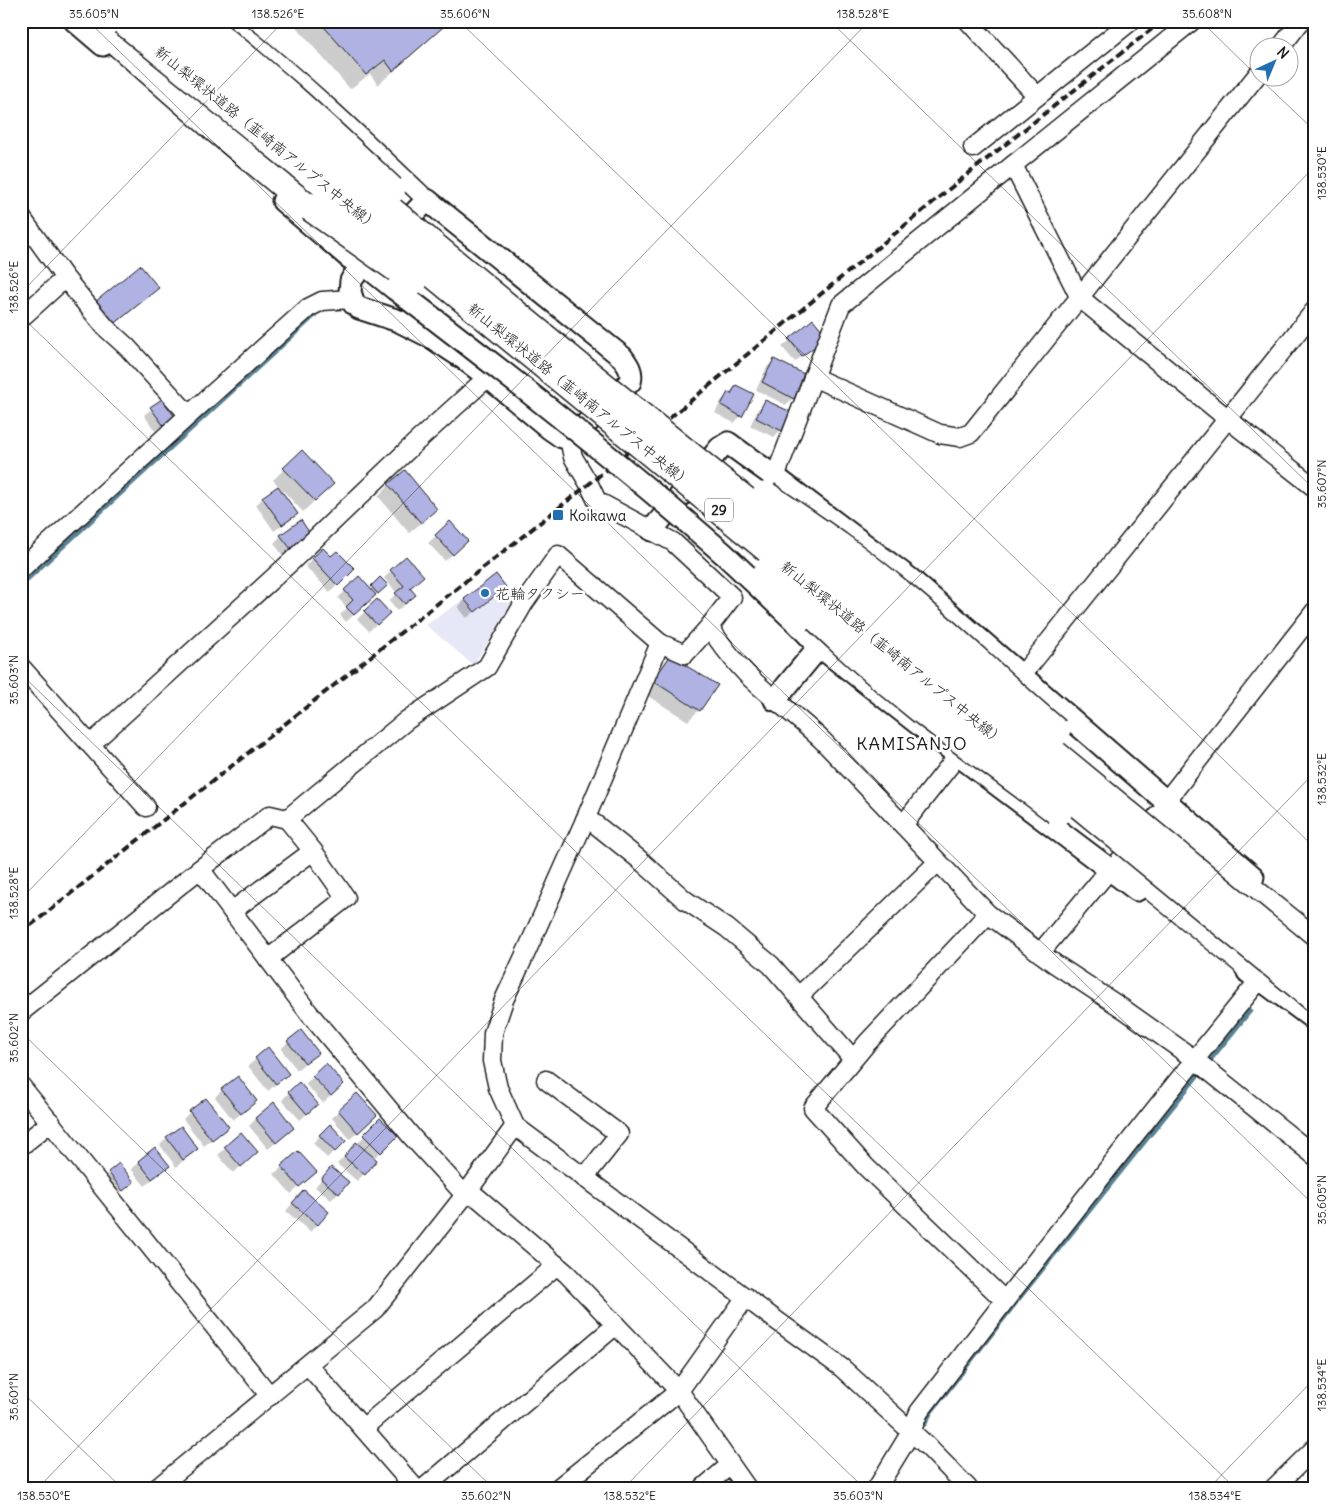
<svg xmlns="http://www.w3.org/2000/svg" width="1336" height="1509" font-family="Delius,'Klee One',sans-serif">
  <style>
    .built { fill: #e7e8f7 }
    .shadow { fill: #0003 }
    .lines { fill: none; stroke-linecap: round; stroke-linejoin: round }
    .stream { stroke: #598193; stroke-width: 4.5 }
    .building { fill: #b0b2e3; stroke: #1c1c1c }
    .minor-casing { stroke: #1c1c1c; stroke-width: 21 }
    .tertiary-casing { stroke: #1c1c1c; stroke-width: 25 }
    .motorway-casing { stroke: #1c1c1c; stroke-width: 31 }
    .minor { stroke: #fff; stroke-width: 18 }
    .tertiary { stroke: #fff; stroke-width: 21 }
    .motorway { stroke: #fff; stroke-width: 28 }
    .rail { stroke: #1c1c1c; stroke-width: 4; stroke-dasharray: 8 4; stroke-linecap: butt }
    .tertiary-bridge-casing { stroke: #1c1c1c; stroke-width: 25; stroke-linecap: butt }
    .motorway-bridge-casing { stroke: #1c1c1c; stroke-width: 31; stroke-linecap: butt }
    .tertiary-bridge { stroke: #fff; stroke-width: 21 }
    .motorway-bridge { stroke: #fff; stroke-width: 28 }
    .ticks { fill: none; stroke: #1c1c1c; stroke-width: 1; stroke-opacity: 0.45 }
    .poi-dot { fill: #1f6fb2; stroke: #fff; stroke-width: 2 }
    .labels { text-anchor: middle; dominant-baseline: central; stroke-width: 5; stroke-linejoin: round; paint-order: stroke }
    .shield { fill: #fff; stroke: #606060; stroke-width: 1 }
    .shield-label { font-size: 14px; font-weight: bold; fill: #1c1c1c }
    .street-label { font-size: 15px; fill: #1c1c1c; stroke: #fff }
    .poi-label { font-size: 15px; fill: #1c1c1c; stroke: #fff; text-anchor: start }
    .quarter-label { font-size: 18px; letter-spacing: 1px; fill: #1c1c1c; stroke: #fff }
    .neatline { fill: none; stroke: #1c1c1c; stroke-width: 2 }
    .ticks-label { font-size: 12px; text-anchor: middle; fill: #1c1c1c }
  </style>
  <rect width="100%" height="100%" fill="#fff"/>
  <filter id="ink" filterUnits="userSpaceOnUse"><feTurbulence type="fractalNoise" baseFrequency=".02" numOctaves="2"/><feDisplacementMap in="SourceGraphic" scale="10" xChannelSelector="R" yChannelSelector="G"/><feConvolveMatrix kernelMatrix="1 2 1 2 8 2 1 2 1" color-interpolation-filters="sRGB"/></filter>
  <g filter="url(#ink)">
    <polygon class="built" points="506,587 517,599 473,665 426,625 464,599 475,612"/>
    <g class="shadow">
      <polygon points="291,21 450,21 378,85 370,74 350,89"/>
      <polygon points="157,288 146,299 102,335 84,314"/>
      <polygon points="812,321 815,345 795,362 782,347"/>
      <polygon points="774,360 793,398 786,405 756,390 767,367"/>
      <polygon points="736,386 741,416 734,423 715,413 721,401"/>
      <polygon points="161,401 173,417 155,431 144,415"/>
      <polygon points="766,402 781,430 774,437 750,426 758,409"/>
      <polygon points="302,452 332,484 303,512 273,480"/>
      <polygon points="389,485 425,520 409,533 378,496"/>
      <polygon points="278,488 296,514 289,521 274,531 256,505 263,498"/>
      <polygon points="450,523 459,548 445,561 428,543"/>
      <polygon points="281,536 302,542 283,556 274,543"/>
      <polygon points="323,549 331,558 353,569 330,592 305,566"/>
      <polygon points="406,557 409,588 408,602 397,611 389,601 397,593 384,578"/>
      <polygon points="359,578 370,590 380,579 386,585 346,622 340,615 347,608 338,598"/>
      <polygon points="505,587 467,618 458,607 465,600"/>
      <polygon points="377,601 388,613 369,631 357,619"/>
      <polygon points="670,657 699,710 688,721 643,693 659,668"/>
      <polygon points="288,1042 317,1053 297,1070 281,1049"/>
      <polygon points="268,1049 288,1074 268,1091 248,1066"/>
      <polygon points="326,1065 336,1091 323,1103 305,1084"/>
      <polygon points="222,1090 248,1108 233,1120 215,1097"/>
      <polygon points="289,1093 310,1111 300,1120 282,1100"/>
      <polygon points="357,1095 368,1123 350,1139 332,1118"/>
      <polygon points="190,1112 227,1127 204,1146 183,1119"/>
      <polygon points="256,1119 286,1135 268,1149 249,1126"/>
      <polygon points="380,1120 396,1136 373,1159 364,1174 357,1181 337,1164"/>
      <polygon points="330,1126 344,1141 327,1158 313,1143"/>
      <polygon points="241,1134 250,1159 233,1173 218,1155"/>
      <polygon points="167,1138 197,1149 176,1167 160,1145"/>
      <polygon points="155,1149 168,1166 145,1186 131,1169"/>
      <polygon points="298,1153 308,1179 291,1194 274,1174"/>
      <polygon points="109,1173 125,1189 115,1197 102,1180"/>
      <polygon points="324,1176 338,1193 331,1200 315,1187"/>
      <polygon points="296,1199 328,1212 310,1232 286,1211"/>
    </g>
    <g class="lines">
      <g class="stream">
        <polyline points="21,585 315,315"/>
        <polyline points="1207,1064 1250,1011"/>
        <polyline points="925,1424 931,1412 1021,1296 1202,1070"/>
      </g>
    </g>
    <g class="building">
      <polygon points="319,21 450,21 393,71 385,60 366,75"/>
      <polygon points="140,265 159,288 113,325 95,302"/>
      <polygon points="813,319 822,330 816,346 802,356 789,339"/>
      <polygon points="774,359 806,375 794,399 762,382"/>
      <polygon points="736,385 754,394 742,417 721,405 728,392 731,394"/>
      <polygon points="162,399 175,417 163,425 150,407"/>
      <polygon points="765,400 791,412 782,431 756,418"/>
      <polygon points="302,450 334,484 315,501 283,468"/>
      <polygon points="405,470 437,509 421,523 388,484"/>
      <polygon points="278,486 298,514 282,525 262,497"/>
      <polygon points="301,520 311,535 291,549 280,535"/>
      <polygon points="450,521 468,541 453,555 435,535"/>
      <polygon points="323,548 331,556 337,551 355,569 338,586 312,558"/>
      <polygon points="406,556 424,576 410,588 416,595 405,604 395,593 404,586 390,570"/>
      <polygon points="496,574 506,587 475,612 464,599"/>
      <polygon points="359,576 376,595 354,615 346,607 353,600 344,590"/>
      <polygon points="380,577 388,585 378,594 371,586"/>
      <polygon points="377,599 390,613 377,625 364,611"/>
      <polygon points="670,656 718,685 700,711 653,681"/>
      <polygon points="301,1030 319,1053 305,1063 287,1041"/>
      <polygon points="268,1047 289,1074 276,1084 255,1058"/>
      <polygon points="326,1063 344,1084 331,1096 312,1076"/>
      <polygon points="238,1076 257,1101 241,1114 221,1089"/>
      <polygon points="299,1082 318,1104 307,1114 288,1092"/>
      <polygon points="357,1093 377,1115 358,1133 338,1110"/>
      <polygon points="206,1098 229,1127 212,1140 189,1111"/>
      <polygon points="274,1102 294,1128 276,1143 255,1118"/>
      <polygon points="380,1118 398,1136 381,1153 363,1135"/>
      <polygon points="330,1124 346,1141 335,1152 319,1135"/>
      <polygon points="181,1126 198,1149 183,1160 166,1137"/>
      <polygon points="241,1132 258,1152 241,1167 224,1147"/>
      <polygon points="356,1142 377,1160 365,1175 344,1157"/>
      <polygon points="155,1147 170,1166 152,1179 138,1161"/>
      <polygon points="298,1151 317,1172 299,1187 281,1166"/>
      <polygon points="119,1163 134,1182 123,1191 108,1172"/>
      <polygon points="331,1167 349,1182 339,1194 321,1179"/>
      <polygon points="304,1190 329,1212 318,1225 292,1203"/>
    </g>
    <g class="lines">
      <defs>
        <g id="minor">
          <path d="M226 21C297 76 362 138 427 200"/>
          <polyline points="968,21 1037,96"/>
          <polyline points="1280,48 1301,21"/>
          <polyline points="973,148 1131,21"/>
          <polyline points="1013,165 1080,298 1228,419 1315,488"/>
          <polyline points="21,217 65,278 106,328 127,347 189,415"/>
          <polyline points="21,318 65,278"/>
          <polyline points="813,377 940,434 960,437 971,433 1258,74"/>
          <polyline points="571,438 571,448 573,457 589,484 597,501 673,542 732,597 709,627 685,654 660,643 585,820 528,948 504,1000 493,1033 492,1061 498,1088 515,1126 769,1315 842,1368 927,1446 968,1488"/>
          <polyline points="775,477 841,305 1013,165 1192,21"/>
          <polyline points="21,569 189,415 308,308 322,301 351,299"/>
          <path d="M709 627C723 647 738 667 757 684 778 703 801 720 822 740L988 914 1055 964 1125 1010 1194 1059 1315 1156"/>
          <polyline points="21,667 146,807"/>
          <polyline points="1022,675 1315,310"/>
          <polyline points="91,744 294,559 415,443 488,377"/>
          <polyline points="1166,801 1315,611"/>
          <polyline points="585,820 595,824 640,860 685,900 727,928 771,965 853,1059"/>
          <polyline points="903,825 958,755"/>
          <polyline points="200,869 309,1013 412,1137 465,1195 477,1197 567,1274 679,1391 747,1488"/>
          <polyline points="232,911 313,851"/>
          <polyline points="988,914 867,1043 813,1108 866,1167 1004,1300"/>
          <polyline points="1040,953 1110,869"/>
          <polyline points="268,959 346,898 313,851 287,819"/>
          <polyline points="799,996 938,862"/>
          <polyline points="21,1012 200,869 270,815 287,819 407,720 487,667 524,603 558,555 660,643"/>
          <polyline points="546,1080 619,1134 584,1178"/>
          <polyline points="21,1086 270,1396"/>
          <polyline points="21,1146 51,1122"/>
          <polyline points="308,1365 415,1488"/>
          <polyline points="363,1428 557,1265"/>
          <polyline points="157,1488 375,1309 465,1195 515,1126"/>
          <polyline points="424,1488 616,1325"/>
          <polyline points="558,1488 679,1391 746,1297"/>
          <polyline points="703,1488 730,1465"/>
          <path d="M877 1488 911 1432 919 1412C1031 1266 1144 1121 1260 979"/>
          <polyline points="1274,1488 1315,1448"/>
        </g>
        <g id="tertiary">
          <polyline points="75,21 103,45"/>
          <path d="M427 200 622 357C628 365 633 372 630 382L571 438 562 437 549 428 488 377 463 358 431 337 399 321 359 308 354 304 350 292 351 281 354 276Z"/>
          <polyline points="283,201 350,258 365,265 395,289"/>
          <polyline points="652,530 720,448 728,443 775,477 910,579 1253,877"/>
          <polyline points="798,624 819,646 958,755 1137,890"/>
          <polyline points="775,700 828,636"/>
          <polyline points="1248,972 1260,979 1315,1020"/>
        </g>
        <g id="motorway">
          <polyline points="94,21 218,130 311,207"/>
          <polyline points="1161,819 1315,943"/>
          <polyline points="1124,863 1244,960 1260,979"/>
        </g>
      </defs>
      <use href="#minor" class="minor-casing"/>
      <use href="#tertiary" class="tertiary-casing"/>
      <use href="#motorway" class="motorway-casing"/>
      <use href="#minor" class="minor"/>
      <use href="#tertiary" class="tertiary"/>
      <use href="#motorway" class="motorway"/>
      <polyline class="rail" points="21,933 162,821 589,484 959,181 1162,21"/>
      <defs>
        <path id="tertiary-bridge" d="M395 289C507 374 618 461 724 554 749 577 773 601 798 624"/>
        <g id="motorway-bridge">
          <polyline points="124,21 339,196 1315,998"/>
          <polyline points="161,21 578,366 827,567 1315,969"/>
          <path d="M198 21C267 73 328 131 391 190"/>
          <polyline points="311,207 414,280"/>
          <path d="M766 496C808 525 851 553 890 586 948 632 1000 685 1056 732"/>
          <path d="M768 571C818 619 867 666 921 709 966 744 1013 776 1058 811"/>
        </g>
      </defs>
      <use href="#tertiary-bridge" class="tertiary-bridge-casing"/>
      <use href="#motorway-bridge" class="motorway-bridge-casing"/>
      <use href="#tertiary-bridge" class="tertiary-bridge"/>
      <use href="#motorway-bridge" class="motorway-bridge"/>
    </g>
  </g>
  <path class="ticks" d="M88 21 1315 1206M459 21 1315 848M830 21 1315 490M1201 21 1258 77M1259 78 1315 131M21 293 284 21M21 316 1235 1488M21 674 864 1488M21 899 869 21M21 1032 493 1488M21 1391 122 1488M38 1488 1315 166M624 1488 1315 772M1209 1488 1315 1378"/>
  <g class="poi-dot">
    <rect x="552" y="509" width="12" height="12" rx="2.5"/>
    <circle cx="485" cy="593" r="5"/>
  </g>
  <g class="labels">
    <rect class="shield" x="705" y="498.5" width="28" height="23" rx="4"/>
    <g class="shield-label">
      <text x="719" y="510">29</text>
    </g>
    <g class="street-label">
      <text transform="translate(267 138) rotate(39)">新山梨環状道路（韮崎南アルプス中央線）</text>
      <text transform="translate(580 395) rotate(39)">新山梨環状道路（韮崎南アルプス中央線）</text>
      <text transform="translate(893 653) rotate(39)">新山梨環状道路（韮崎南アルプス中央線）</text>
    </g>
    <g class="poi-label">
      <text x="569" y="515">Koikawa</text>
      <text x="495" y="593">花輪タクシー</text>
    </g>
    <g class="quarter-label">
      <text x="912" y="743">KAMISANJO</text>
    </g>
  </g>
  <rect width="1336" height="1509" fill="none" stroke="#fff" stroke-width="55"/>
  <g transform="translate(1274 62) rotate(44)"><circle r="24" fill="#ffffff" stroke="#a4a4a4"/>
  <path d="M0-4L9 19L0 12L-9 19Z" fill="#1f6fb2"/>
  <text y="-8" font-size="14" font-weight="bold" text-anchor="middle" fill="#1c1c1c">N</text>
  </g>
  <rect x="28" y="28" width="1280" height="1454" class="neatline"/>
  <g class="ticks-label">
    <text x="94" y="18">35.605°N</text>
    <text x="278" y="18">138.526°E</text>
    <text x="465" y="18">35.606°N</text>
    <text x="863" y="18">138.528°E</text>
    <text x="1207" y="18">35.608°N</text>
    <text transform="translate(1322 173) rotate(-90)" y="4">138.530°E</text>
    <text transform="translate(14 287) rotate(-90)" y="4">138.526°E</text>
    <text transform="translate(1322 484) rotate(-90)" y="4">35.607°N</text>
    <text transform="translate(14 680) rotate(-90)" y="4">35.603°N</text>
    <text transform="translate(1322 779) rotate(-90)" y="4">138.532°E</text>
    <text transform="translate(14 893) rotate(-90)" y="4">138.528°E</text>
    <text transform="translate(14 1038) rotate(-90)" y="4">35.602°N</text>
    <text transform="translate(1322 1200) rotate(-90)" y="4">35.605°N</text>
    <text transform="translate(1322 1385) rotate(-90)" y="4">138.534°E</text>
    <text transform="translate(14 1397) rotate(-90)" y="4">35.601°N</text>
    <text x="44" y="1500">138.530°E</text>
    <text x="486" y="1500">35.602°N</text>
    <text x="630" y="1500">138.532°E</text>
    <text x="858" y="1500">35.603°N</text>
    <text x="1215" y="1500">138.534°E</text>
  </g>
</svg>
